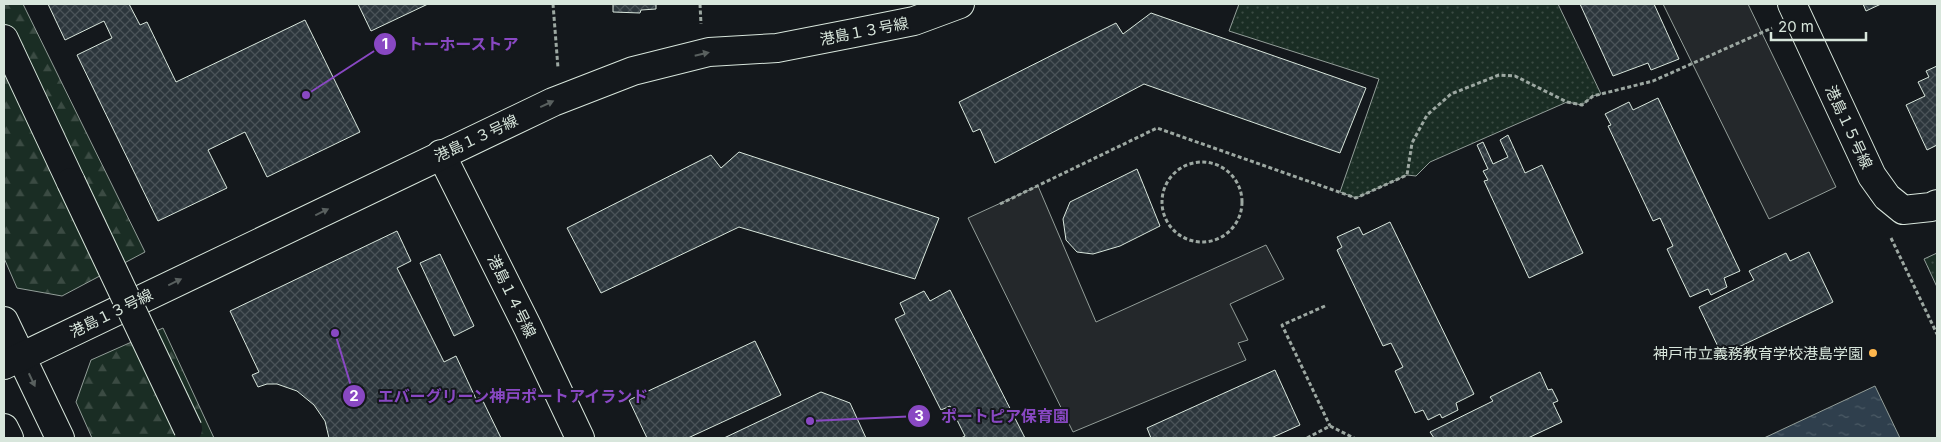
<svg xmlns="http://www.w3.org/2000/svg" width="1941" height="442" font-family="Inter,'Noto Sans JP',sans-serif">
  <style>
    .green { fill: url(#green-dots); stroke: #939e99 }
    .forest { fill: url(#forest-firs); stroke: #939e99 }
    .parking { fill: #24282b; stroke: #939e99 }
    .water { fill: url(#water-ripples); stroke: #939e99 }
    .building { fill: url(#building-cross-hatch); stroke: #d8e6dc }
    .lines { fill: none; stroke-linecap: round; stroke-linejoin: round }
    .minor-casing { stroke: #d8e6dc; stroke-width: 30 }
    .path { stroke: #9da8a2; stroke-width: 3; stroke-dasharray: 4 2.5; stroke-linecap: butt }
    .minor { stroke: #14181c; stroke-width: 28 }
    .minor-bridge-casing { stroke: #d8e6dc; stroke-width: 30; stroke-linecap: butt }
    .minor-bridge { stroke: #14181c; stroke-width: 28 }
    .oneway { fill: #59605f }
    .poi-dot { fill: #ffb74d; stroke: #14181c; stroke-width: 2 }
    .labels { text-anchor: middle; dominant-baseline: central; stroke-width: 4; stroke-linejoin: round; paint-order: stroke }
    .street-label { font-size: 15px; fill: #d8e6dc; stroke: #14181c }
    .poi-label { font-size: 15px; fill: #d8e6dc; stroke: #14181c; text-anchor: end }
    .leader { fill: none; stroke: #8948c3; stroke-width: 2 }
    .callout-dot { fill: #8948c3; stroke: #14181c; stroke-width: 2 }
    .mark-label { font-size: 15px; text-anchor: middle; font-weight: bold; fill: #fff }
    .callout-label { font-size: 16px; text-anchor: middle; font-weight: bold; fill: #8948c3; stroke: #14181c; stroke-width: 4; stroke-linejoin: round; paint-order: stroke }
  </style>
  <defs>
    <pattern id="green-dots" width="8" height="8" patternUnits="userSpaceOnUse" patternTransform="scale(1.25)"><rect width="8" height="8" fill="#1a2d24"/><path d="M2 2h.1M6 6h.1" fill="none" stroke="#3b4b43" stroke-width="1.8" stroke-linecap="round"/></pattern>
    <pattern id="forest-firs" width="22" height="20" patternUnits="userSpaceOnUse" patternTransform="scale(1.25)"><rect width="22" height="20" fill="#1a2d24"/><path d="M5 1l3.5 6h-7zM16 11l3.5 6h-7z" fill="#3b4b43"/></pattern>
    <pattern id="water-ripples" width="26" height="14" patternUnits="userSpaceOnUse" patternTransform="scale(1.25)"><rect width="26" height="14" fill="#2f3f4d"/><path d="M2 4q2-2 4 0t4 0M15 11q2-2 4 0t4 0" fill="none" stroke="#4c5b66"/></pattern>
    <pattern id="building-cross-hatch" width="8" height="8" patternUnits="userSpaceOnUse" patternTransform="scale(1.25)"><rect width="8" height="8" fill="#2c363c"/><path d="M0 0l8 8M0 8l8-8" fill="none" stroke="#4a5358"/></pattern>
  </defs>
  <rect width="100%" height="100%" fill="#14181c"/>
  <g class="green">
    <polygon points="1239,4 1558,4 1601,94 1593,96 1582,105 1567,102 1430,162 1416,176 1407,175 1356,198 1340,192 1379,79 1229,31"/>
    <polygon points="1937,253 1937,287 1924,259"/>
  </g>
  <g class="forest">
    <polygon points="4,4 23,4 145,252 62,296 17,288 4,258"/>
    <polygon points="163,328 214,438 92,438 76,402 91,360"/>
  </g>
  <g class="parking">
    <polygon points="1663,4 1748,4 1836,187 1769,219"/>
    <polygon points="1038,186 1096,322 1266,245 1284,279 1230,304 1248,340 1238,343 1246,360 1073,432 968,218"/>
  </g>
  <polygon class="water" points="1875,386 1900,438 1764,438"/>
  <g class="building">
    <polygon points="48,4 129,4 140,25 147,22 176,82 305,20 360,132 267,177 245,132 208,150 227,188 158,221 77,55 112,38 104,21 65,40"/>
    <polygon points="358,4 428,4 371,31"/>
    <polygon points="610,4 656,4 656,9 641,10 640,13 613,12 613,4"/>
    <polygon points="1580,4 1654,4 1679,59 1651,70 1648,63 1613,76"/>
    <polygon points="1863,4 1881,4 1866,11"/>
    <polygon points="1151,13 1366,88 1340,153 1144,84 995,163 980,129 973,132 959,102 1116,23 1123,34"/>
    <polygon points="1937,66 1937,145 1927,150 1906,105 1925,96 1918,82 1929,77 1926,71"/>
    <polygon points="1658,98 1740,271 1724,278 1727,287 1711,295 1708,289 1690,297 1667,249 1673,246 1660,218 1653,221 1608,126 1611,125 1605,114 1629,102 1633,110"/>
    <polygon points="1508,135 1525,173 1542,165 1583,253 1529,278 1484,181 1488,180 1483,171 1488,169 1477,145 1483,142 1493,164 1508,157 1500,140"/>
    <polygon points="739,152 939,218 915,279 739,227 601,293 567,228 711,155 721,168"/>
    <polygon points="1137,169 1160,226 1120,246 1093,254 1077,252 1066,240 1063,219 1070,202"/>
    <polygon points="1390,222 1474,394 1456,403 1458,410 1442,418 1440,414 1428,420 1423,410 1415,413 1395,371 1403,367 1391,343 1383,346 1337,250 1342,247 1337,237 1359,227 1363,235"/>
    <polygon points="397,231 411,261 397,268 444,362 456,356 476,399 481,397 501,438 329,438 325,421 314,405 297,391 277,384 267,384 258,387 252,375 259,372 230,311"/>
    <polygon points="1809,252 1833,302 1722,355 1699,307 1754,280 1749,271 1786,253 1790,261"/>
    <polygon points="440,254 474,326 454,336 420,263"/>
    <polygon points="950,290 1025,438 961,438 965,436 950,406 941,410 895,319 905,314 900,303 924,291 930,301"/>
    <polygon points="755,341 781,395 688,438 647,438 629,400"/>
    <polygon points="1275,370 1300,425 1271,438 1151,438 1147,428"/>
    <polygon points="1540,372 1548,390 1552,389 1558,401 1553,403 1562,422 1528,438 1434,438 1430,432 1493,401 1490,397"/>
    <polygon points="821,392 850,403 866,438 724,438"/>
  </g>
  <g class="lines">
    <defs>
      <g id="minor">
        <polyline points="1792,4 1872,176 1887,197 1903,210 1931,207 1937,204"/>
        <polyline points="4,39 71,182"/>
        <polyline points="441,154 528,328 580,438"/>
        <polyline points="4,321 60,438"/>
        <polyline points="4,365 553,102 633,71 709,52 777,48 854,33 914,21 960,4"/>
        <polyline points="4,428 9,438"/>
      </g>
    </defs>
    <use href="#minor" class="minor-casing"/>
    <g class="path">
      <polyline points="553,4 558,68"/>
      <polyline points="700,4 701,24"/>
      <circle cx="1202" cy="202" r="40"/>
      <polyline points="1000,204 1157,128 1356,198 1407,175 1412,143 1427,115 1451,94 1499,75 1515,76 1567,102 1582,105 1593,96 1653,81 1772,28"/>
      <polyline points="1891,238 1937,334"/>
      <polyline points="1325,306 1282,325 1330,426"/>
      <polyline points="1307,438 1330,426 1354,438"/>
    </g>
    <use href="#minor" class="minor"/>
    <defs>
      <polyline id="minor-bridge" points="71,182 188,429"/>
    </defs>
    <use href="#minor-bridge" class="minor-bridge-casing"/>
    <use href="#minor-bridge" class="minor-bridge"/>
  </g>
  <defs><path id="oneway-solid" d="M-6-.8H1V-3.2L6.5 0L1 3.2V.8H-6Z" transform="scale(1.25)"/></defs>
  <g class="oneway">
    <use href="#oneway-solid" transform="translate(702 54) rotate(-13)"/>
    <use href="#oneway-solid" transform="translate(547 104) rotate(-25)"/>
    <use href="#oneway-solid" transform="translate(322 212) rotate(-26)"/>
    <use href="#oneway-solid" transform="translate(175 282) rotate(-26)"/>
    <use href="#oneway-solid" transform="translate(32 380) rotate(65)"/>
  </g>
  <circle class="poi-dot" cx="1873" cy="353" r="5"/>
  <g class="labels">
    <g class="street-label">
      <text transform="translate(864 31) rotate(-11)">港島１３号線</text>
      <text transform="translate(1849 127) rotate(65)">港島１５号線</text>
      <text transform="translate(476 138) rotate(-25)">港島１３号線</text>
      <text transform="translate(512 296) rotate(64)">港島１４号線</text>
      <text transform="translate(111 313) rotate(-26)">港島１３号線</text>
    </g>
    <g class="poi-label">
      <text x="1863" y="353">神戸市立義務教育学校港島学園</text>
    </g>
  </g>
  <path class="leader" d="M306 95L385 44M335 333L354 396M810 421L919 416"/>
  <g class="callout-dot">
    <circle cx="306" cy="95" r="5"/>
    <circle cx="335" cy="333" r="5"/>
    <circle cx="810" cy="421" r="5"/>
    <circle cx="385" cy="44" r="12"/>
    <circle cx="354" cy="396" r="12"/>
    <circle cx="919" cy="416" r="12"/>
  </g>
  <g class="mark-label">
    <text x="385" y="49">1</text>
    <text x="354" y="401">2</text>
    <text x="919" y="421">3</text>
  </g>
  <g class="callout-label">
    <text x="463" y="50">トーホーストア</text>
    <text x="513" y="402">エバーグリーン神戸ポートアイランド</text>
    <text x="1005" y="422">ポートピア保育園</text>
  </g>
  <rect width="1941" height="442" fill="none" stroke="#d8e6dc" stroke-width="10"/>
  <path d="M1771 32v8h95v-8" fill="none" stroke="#d8e6dc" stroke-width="2.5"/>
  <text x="1778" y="32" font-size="15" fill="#d8e6dc" stroke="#14181c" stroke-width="4" paint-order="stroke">20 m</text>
</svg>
